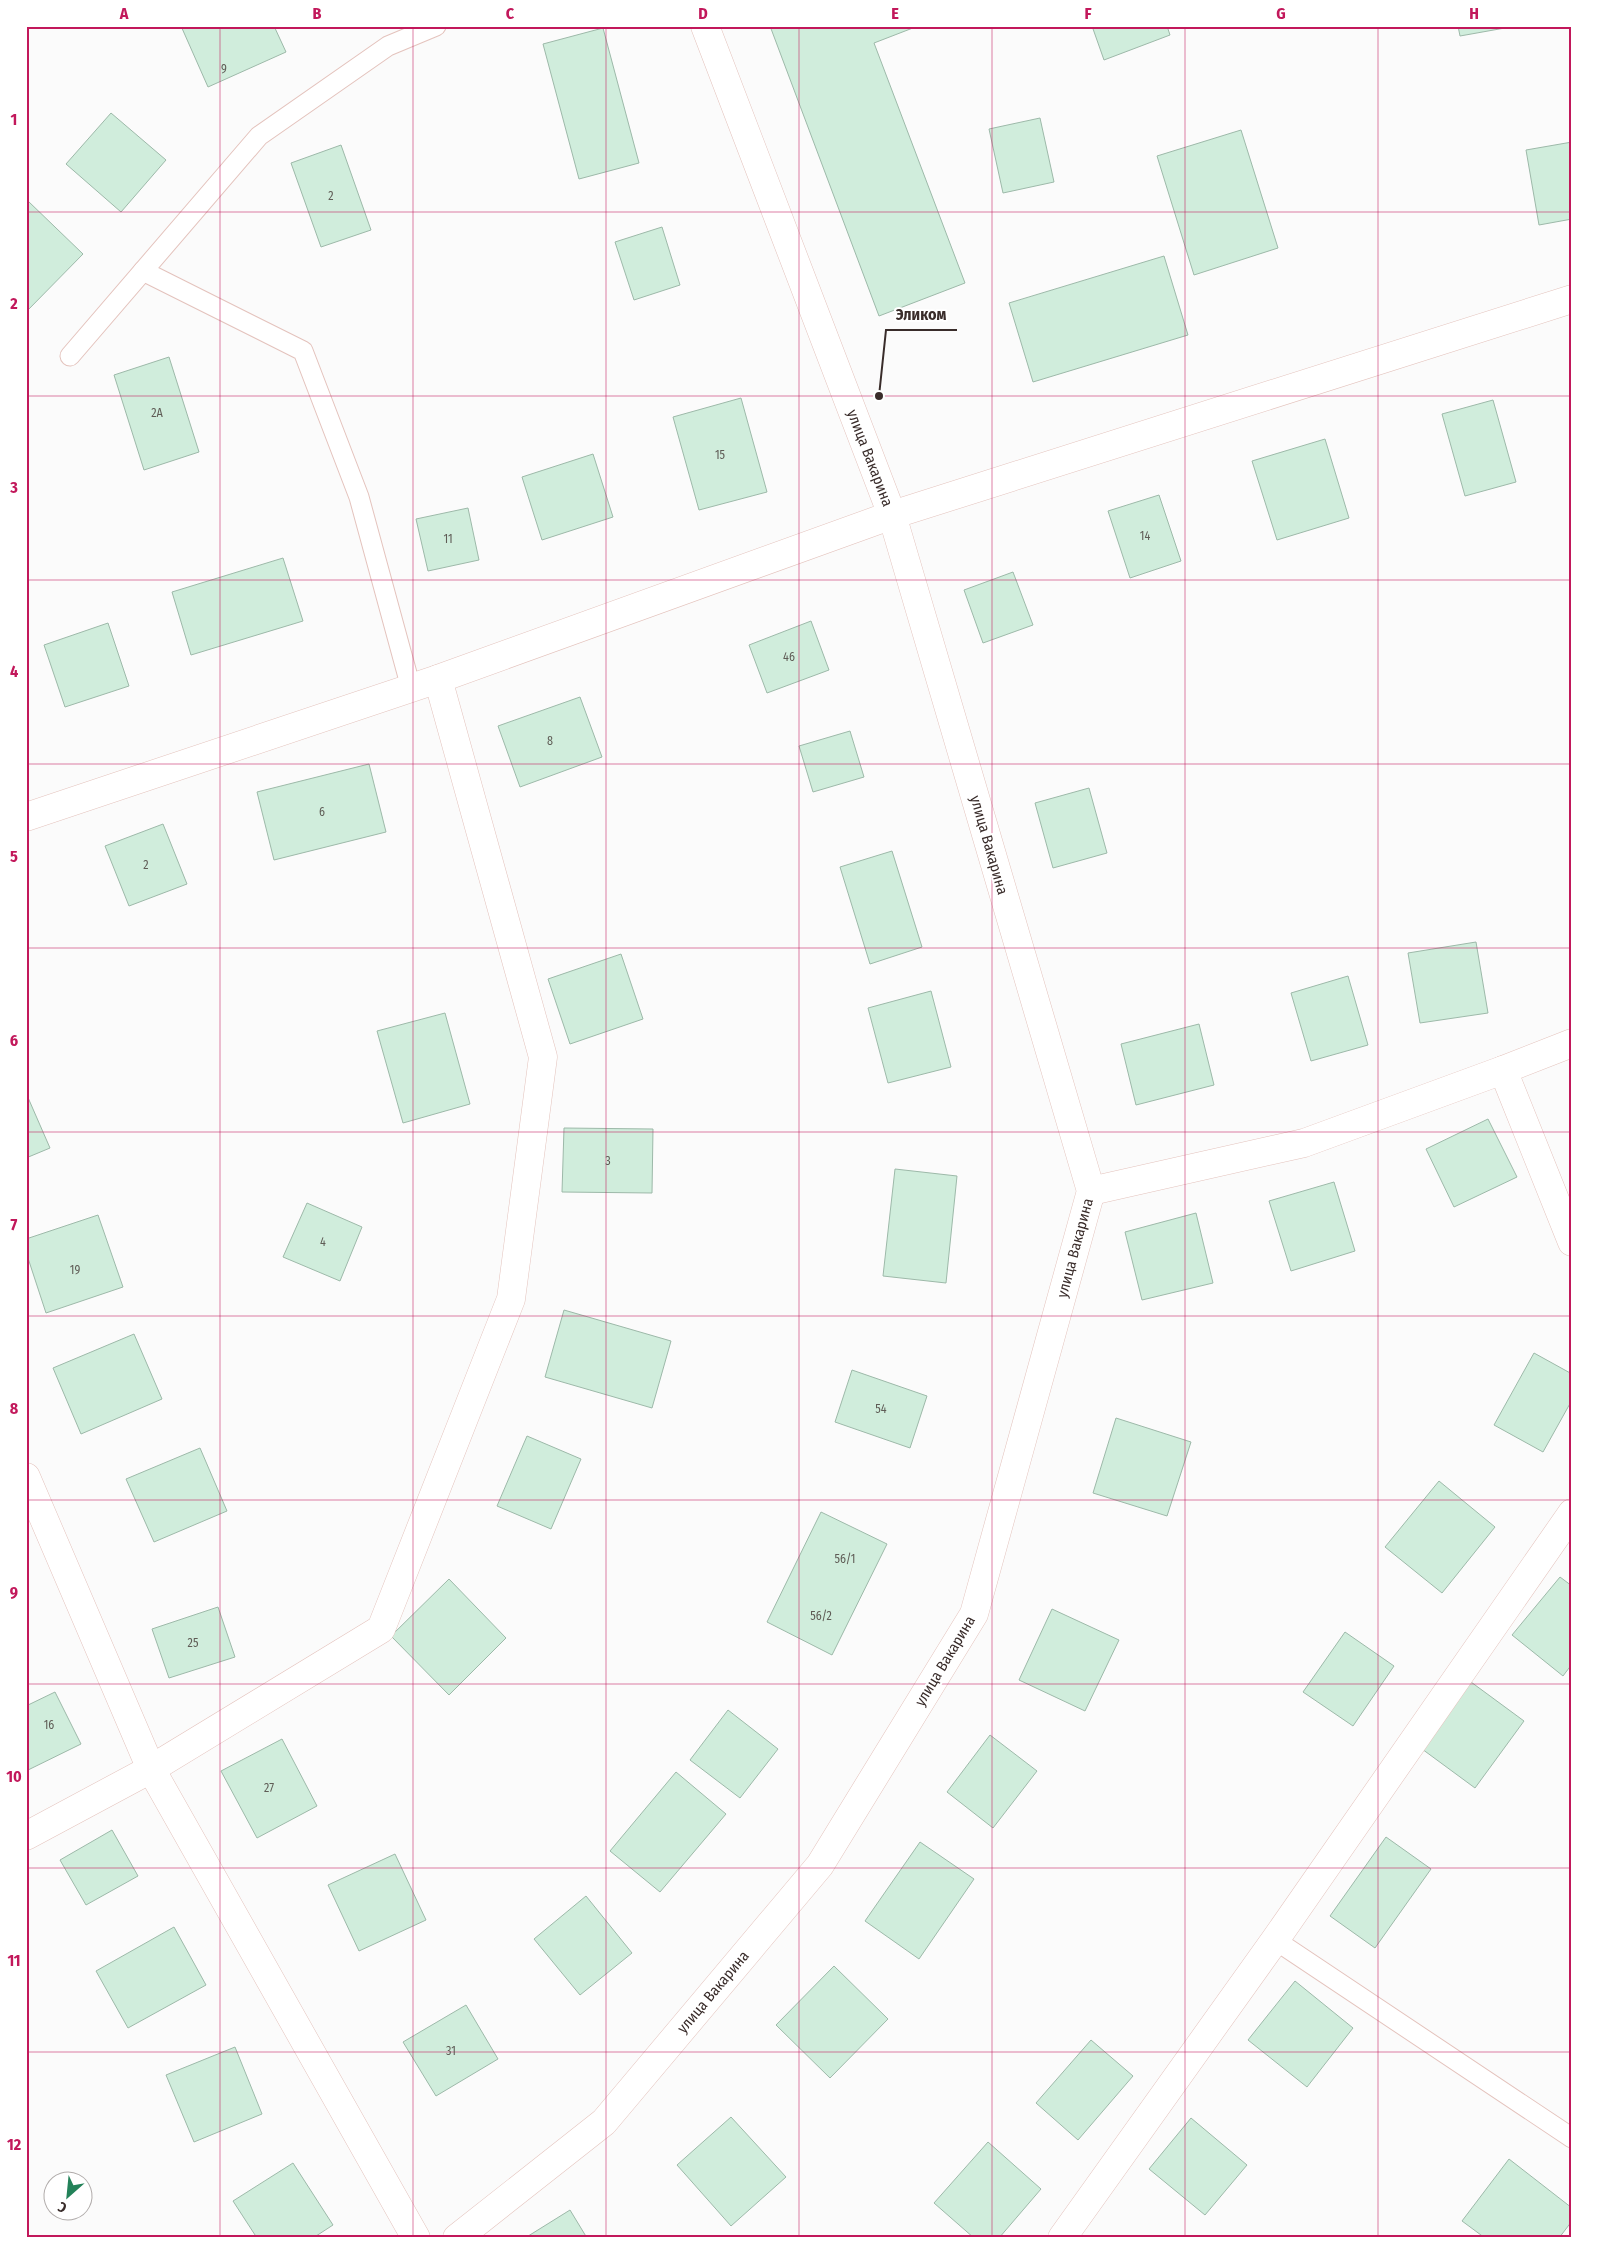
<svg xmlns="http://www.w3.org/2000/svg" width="1598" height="2264" font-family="'Fira Sans Condensed',sans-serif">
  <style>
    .building { fill: #d0eddc; stroke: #9db9a9 }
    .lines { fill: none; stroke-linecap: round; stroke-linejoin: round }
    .lane-casing { stroke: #e4c3bd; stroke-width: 21 }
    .street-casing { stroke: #e4c3bd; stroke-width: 29 }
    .secondary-casing { stroke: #e4c3bd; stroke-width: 29 }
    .lane { stroke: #fff; stroke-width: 19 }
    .street { stroke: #fff; stroke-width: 28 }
    .secondary { stroke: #fff; stroke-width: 28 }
    .grid { fill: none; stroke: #c2185b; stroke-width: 1; stroke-opacity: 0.55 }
    .labels { text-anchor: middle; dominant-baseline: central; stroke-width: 4; stroke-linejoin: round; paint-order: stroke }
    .number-label { font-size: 12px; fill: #5f5c56 }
    .street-label { font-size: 15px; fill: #392c2a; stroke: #fff }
    .leader { fill: none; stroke: #392c2a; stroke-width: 2 }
    .callout-dot { fill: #392c2a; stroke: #fff; stroke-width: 2 }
    .callout-label { font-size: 16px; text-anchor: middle; font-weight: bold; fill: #392c2a; stroke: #fff; stroke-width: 4; stroke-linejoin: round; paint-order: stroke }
    .neatline { fill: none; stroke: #c2185b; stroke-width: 2 }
    .grid-label { font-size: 16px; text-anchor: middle; font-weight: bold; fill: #c2185b }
  </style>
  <rect width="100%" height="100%" fill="#fbfbfb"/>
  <g class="building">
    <polygon points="181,26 274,26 286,52 208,87"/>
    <polygon points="770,26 918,26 874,43 965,283 879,316"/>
    <polygon points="1092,26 1167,26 1170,35 1104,60"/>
    <polygon points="1458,26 1516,26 1460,36"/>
    <polygon points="603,28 639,163 579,179 543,44"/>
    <polygon points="111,113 166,160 121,212 66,164"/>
    <polygon points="1040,118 1054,182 1003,193 989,129"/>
    <polygon points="1241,130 1278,248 1194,275 1157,156"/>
    <polygon points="1572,142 1572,219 1539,225 1526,150"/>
    <polygon points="341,145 371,230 321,247 291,163"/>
    <polygon points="28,201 83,254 26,312 26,203"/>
    <polygon points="662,227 680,285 634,300 615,242"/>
    <polygon points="1164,256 1188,335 1033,382 1009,303"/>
    <polygon points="169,357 199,452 144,470 114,375"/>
    <polygon points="741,398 767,492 699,510 673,417"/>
    <polygon points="1493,400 1516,482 1465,496 1442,414"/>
    <polygon points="1325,439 1349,518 1277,540 1252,461"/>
    <polygon points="593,454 613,517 542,540 522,477"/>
    <polygon points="1159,495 1181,561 1130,578 1108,511"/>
    <polygon points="468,508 479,560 428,571 416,519"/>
    <polygon points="283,558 303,621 191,655 172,592"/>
    <polygon points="1013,572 1033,625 983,643 964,590"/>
    <polygon points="811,621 829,670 767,693 749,645"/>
    <polygon points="108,623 129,686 65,707 44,645"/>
    <polygon points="580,697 602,757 520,787 498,726"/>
    <polygon points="850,731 864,777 813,792 799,746"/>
    <polygon points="369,764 386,832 274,860 257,792"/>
    <polygon points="1089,788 1107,853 1053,868 1035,803"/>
    <polygon points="163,824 187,884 129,906 105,846"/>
    <polygon points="892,851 922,947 870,964 840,867"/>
    <polygon points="1476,942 1488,1013 1420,1023 1408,953"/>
    <polygon points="621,954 643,1019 570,1044 548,979"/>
    <polygon points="1348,976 1368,1045 1311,1061 1291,993"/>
    <polygon points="931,991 951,1067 888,1083 868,1008"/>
    <polygon points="445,1013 470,1104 403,1123 377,1031"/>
    <polygon points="1199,1024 1214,1085 1136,1105 1121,1044"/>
    <polygon points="26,1093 50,1148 26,1158"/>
    <polygon points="1488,1119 1517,1177 1454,1207 1426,1149"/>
    <polygon points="564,1128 653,1129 652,1193 562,1192"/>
    <polygon points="895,1169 957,1176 946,1283 883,1276"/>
    <polygon points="1334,1182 1355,1251 1291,1271 1269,1201"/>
    <polygon points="307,1203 362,1227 340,1281 283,1257"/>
    <polygon points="1196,1213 1213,1283 1142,1300 1125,1232"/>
    <polygon points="98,1215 123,1287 46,1313 26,1252 26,1239"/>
    <polygon points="564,1310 671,1341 652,1408 545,1377"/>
    <polygon points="134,1334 162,1399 81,1434 53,1368"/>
    <polygon points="1534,1353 1572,1374 1572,1400 1543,1452 1494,1425"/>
    <polygon points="852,1370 927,1396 910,1448 835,1422"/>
    <polygon points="1116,1418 1191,1442 1167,1516 1093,1493"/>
    <polygon points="527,1436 581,1459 551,1529 497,1506"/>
    <polygon points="200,1448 227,1511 154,1542 126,1479"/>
    <polygon points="1439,1481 1495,1527 1442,1593 1385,1547"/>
    <polygon points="821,1512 887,1544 832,1655 767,1622"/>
    <polygon points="1560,1577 1572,1586 1572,1664 1563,1676 1512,1635"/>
    <polygon points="449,1579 506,1638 449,1695 391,1636"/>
    <polygon points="218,1607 235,1657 169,1678 152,1629"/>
    <polygon points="1052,1609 1119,1640 1085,1711 1019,1680"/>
    <polygon points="1345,1632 1394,1666 1353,1726 1303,1692"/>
    <polygon points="1471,1682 1524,1721 1475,1788 1422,1749"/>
    <polygon points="55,1692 81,1744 26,1771 26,1706"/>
    <polygon points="728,1710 778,1749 740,1798 690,1760"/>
    <polygon points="990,1735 1037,1771 993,1828 947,1792"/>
    <polygon points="282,1739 317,1806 257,1838 221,1771"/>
    <polygon points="676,1772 726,1814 660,1892 610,1851"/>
    <polygon points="112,1830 138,1876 86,1905 60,1860"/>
    <polygon points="1386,1837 1431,1869 1375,1948 1330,1916"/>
    <polygon points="920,1842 974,1879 919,1959 865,1921"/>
    <polygon points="395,1854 426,1920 359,1951 328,1885"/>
    <polygon points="586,1896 632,1953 580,1995 534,1939"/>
    <polygon points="174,1927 206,1985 128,2028 96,1971"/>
    <polygon points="834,1966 888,2019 830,2078 776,2025"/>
    <polygon points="1295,1981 1353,2028 1307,2087 1248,2040"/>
    <polygon points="466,2005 498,2059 436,2096 403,2042"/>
    <polygon points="1091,2040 1133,2076 1078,2140 1036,2103"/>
    <polygon points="235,2047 262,2114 194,2142 166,2075"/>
    <polygon points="731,2117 786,2177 731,2226 677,2165"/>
    <polygon points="1191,2118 1247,2165 1205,2215 1149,2169"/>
    <polygon points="988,2142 1041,2189 999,2238 974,2238 934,2203"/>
    <polygon points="1509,2159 1572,2208 1572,2221 1559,2238 1485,2238 1462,2221"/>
    <polygon points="293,2163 333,2225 313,2238 257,2238 233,2201"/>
    <polygon points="570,2210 587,2238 525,2238"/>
  </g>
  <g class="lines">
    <defs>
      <g id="lane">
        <polyline points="143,271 303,351 359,497 411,688"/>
        <polyline points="70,356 259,136 388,46 436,26"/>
        <polyline points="1275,1940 1572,2138"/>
      </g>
      <g id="street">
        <polyline points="26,817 438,679 892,515 1572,299"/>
        <polyline points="1503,1070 1572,1043"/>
        <polyline points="1091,1191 1304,1143 1503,1070 1572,1242"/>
        <polyline points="26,1477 151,1769 416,2238"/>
        <polyline points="26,1836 151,1769 381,1629 511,1299 543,1057 438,679"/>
        <polyline points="1062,2238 1275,1940 1572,1513"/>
      </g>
      <polyline id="secondary" points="457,2238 604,2122 820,1865 974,1614 1091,1191 892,515 705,26"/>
    </defs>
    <use href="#lane" class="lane-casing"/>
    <use href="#street" class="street-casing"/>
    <use href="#secondary" class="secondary-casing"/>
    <use href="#lane" class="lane"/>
    <use href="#street" class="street"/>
    <use href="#secondary" class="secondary"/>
  </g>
  <path class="grid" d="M220 26V2238M413 26V2238M606 26V2238M799 26V2238M992 26V2238M1185 26V2238M1378 26V2238M26 212H1572M26 396H1572M26 580H1572M26 764H1572M26 948H1572M26 1132H1572M26 1316H1572M26 1500H1572M26 1684H1572M26 1868H1572M26 2052H1572"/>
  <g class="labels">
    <g class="number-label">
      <text x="224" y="69">9</text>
      <text x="331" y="196">2</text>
      <text x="157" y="413">2А</text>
      <text x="720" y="455">15</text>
      <text x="1145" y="536">14</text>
      <text x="448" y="539">11</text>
      <text x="789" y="657">46</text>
      <text x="550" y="741">8</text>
      <text x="322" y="812">6</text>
      <text x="146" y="865">2</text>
      <text x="608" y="1161">3</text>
      <text x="323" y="1242">4</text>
      <text x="75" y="1270">19</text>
      <text x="881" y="1409">54</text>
      <text x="845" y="1559">56/1</text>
      <text x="821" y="1616">56/2</text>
      <text x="193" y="1643">25</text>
      <text x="49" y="1725">16</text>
      <text x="269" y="1788">27</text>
      <text x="451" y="2051">31</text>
    </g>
    <g class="street-label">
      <text transform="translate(870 458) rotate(69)">улица Вакарина</text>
      <text transform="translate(989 845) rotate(74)">улица Вакарина</text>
      <text transform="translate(1075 1248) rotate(-75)">улица Вакарина</text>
      <text transform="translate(945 1661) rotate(-59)">улица Вакарина</text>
      <text transform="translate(713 1992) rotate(-50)">улица Вакарина</text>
    </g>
  </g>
  <path class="leader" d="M879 396L886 330H957"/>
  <circle class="callout-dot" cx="879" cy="396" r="5"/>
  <g class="callout-label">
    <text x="921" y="320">Эликом</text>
  </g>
  <rect width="1598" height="2264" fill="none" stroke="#ffffff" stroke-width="55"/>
  <g transform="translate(68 2196) rotate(207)"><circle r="24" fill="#ffffff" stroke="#b0abaa"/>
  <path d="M0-4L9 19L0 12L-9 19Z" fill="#238259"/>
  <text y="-8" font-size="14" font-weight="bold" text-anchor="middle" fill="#392c2a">С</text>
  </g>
  <rect x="28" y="28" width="1542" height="2208" class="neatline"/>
  <g class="grid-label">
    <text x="124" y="19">A</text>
    <text x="317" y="19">B</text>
    <text x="510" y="19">C</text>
    <text x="703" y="19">D</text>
    <text x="895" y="19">E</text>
    <text x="1088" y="19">F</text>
    <text x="1281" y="19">G</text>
    <text x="1474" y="19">H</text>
    <text x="14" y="125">1</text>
    <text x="14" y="309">2</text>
    <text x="14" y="493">3</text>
    <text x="14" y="677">4</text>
    <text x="14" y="862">5</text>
    <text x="14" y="1046">6</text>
    <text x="14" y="1230">7</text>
    <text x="14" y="1414">8</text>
    <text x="14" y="1598">9</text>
    <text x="14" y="1782">10</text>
    <text x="14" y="1966">11</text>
    <text x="14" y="2150">12</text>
  </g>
</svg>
